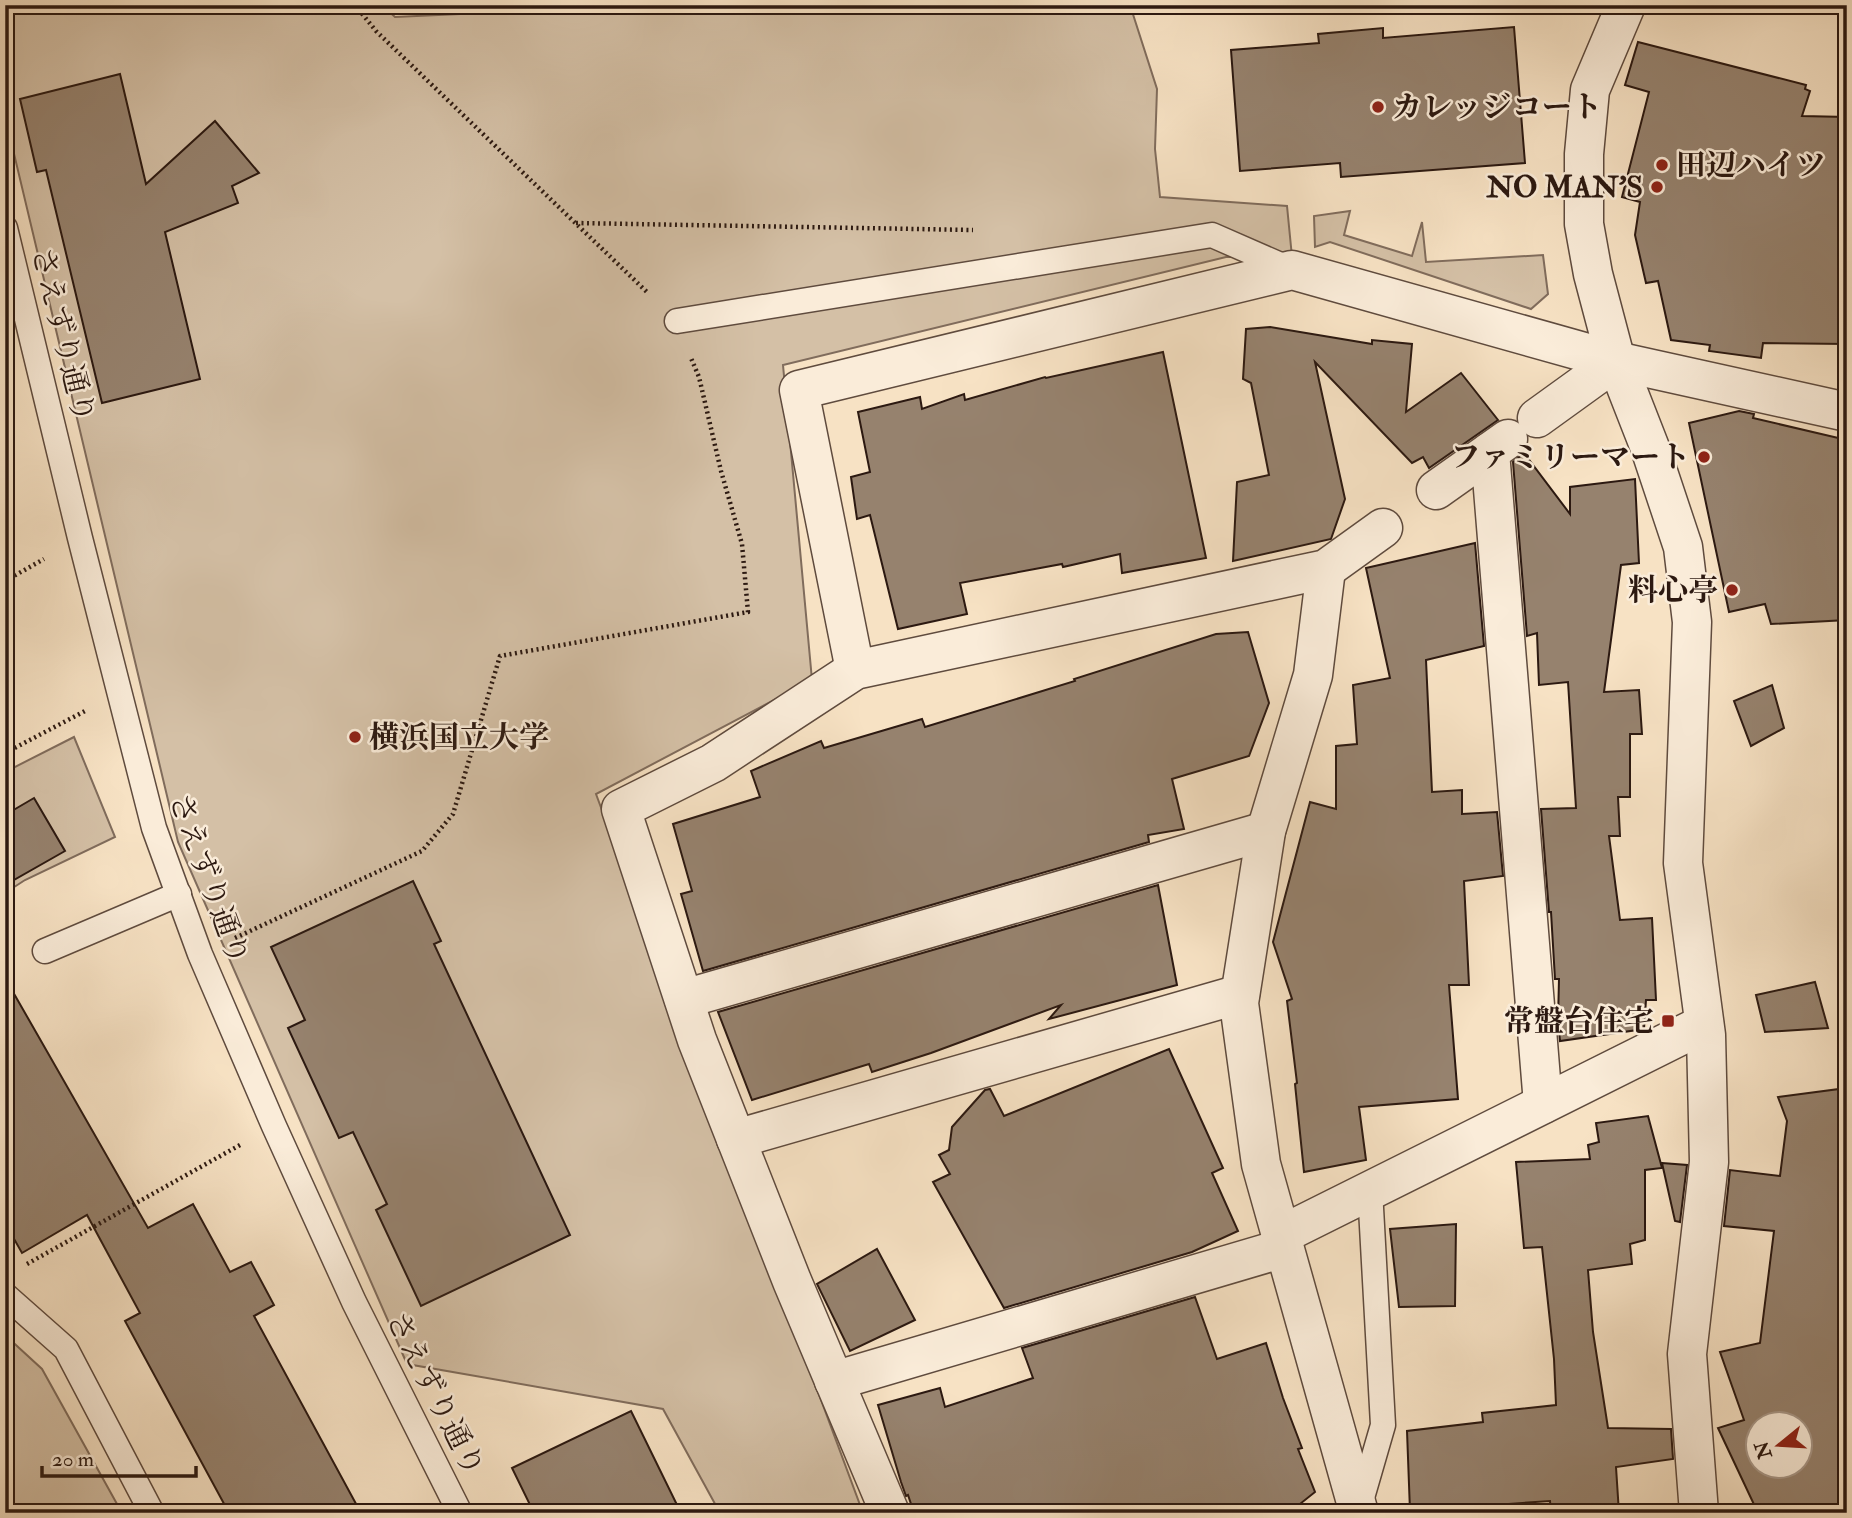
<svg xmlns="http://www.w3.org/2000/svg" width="1852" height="1518" font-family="'IM FELL Double Pica','Noto Serif JP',serif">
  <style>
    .green { fill: #d4c0a6; stroke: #806c5c; stroke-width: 2 }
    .building { fill: #96826e; stroke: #2c1911; stroke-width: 2; fill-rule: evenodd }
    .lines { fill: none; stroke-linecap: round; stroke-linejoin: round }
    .service-casing { stroke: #5f4b3e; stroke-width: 27 }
    .minor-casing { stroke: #5f4b3e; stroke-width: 41 }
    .path { stroke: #2c1911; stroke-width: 4.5; stroke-dasharray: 2 3.5; stroke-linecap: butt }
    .service { stroke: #faecd9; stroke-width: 24 }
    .minor { stroke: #faecd9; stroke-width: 38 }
    .poi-dot { fill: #8f2418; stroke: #faecd9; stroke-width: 2.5 }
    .labels { text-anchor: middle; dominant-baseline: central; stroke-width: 5; stroke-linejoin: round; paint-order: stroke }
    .poi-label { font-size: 30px; font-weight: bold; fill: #2c1911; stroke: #faecd9; text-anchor: end }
    .street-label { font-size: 30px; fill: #2c1911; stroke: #faecd9 }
  </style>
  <rect width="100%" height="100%" fill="#f7e2c4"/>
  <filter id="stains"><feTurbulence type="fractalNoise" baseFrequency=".00286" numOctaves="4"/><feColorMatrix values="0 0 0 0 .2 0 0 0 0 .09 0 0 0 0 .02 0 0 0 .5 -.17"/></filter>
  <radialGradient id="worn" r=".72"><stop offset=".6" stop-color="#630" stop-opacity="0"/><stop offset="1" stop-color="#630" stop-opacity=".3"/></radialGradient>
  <g class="green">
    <polygon points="8,5 382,5 395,17 573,9 597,5 1130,5 1157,89 1155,149 1160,197 1287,206 1292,257 1226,257 783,365 812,680 596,794 863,1513 720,1513 663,1409 407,1364 178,842 5,116 5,10"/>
    <polygon points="1350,211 1344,235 1412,256 1422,222 1426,262 1543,255 1548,294 1531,309 1330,242 1315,247 1314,216"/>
    <polygon points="74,737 115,837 25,880 5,893 5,772"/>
    <polygon points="5,1335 42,1369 122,1513 5,1513"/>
  </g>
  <g class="building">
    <polygon points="1514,27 1525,163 1341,177 1340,163 1240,171 1231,50 1319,43 1318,34 1383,28 1383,38"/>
    <polygon points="1638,42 1806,85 1805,89 1810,91 1802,116 1847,117 1847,344 1763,343 1761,358 1709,351 1710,345 1671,340 1658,281 1646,283 1635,235 1640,202 1622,197 1649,92 1625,85"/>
    <polygon points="120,74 146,184 215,121 259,173 232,186 238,203 165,232 200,379 102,403 46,170 37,172 20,99"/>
    <polygon points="1270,327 1372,344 1372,340 1412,344 1406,412 1461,373 1498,420 1429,468 1423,457 1412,463 1315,362 1345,499 1331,539 1233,561 1237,482 1269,475 1251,383 1243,379 1246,329"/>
    <polygon points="1163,352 1206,558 1122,573 1120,554 1063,567 1062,564 960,583 967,614 898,629 870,515 857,519 851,477 870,472 858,412 920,397 922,409 964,394 965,400 1045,377 1046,378"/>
    <polygon points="1739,411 1754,414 1753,418 1847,440 1847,620 1771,624 1765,604 1729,612 1689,423"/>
    <polygon points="1524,453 1570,514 1570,487 1635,479 1639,563 1621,565 1604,692 1639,690 1642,734 1630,734 1630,797 1618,797 1620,836 1609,836 1620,920 1652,918 1656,1000 1646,1000 1644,1029 1560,1041 1558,1021 1559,979 1555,979 1551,912 1549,912 1541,809 1576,808 1568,682 1539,685 1537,633 1527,636 1513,462"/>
    <polygon points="1475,543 1484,646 1426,660 1432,792 1462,790 1462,814 1497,812 1503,876 1464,881 1469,985 1449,985 1458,1099 1359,1107 1366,1160 1304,1172 1295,1084 1297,1083 1287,1001 1292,999 1273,942 1310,802 1336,809 1336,746 1357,744 1353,685 1390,678 1366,568"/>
    <polygon points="1248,632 1269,703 1249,756 1172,779 1184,829 1148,835 1149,842 703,971 681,894 692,891 673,824 760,797 751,771 821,741 824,748 922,719 925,727 1075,681 1074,679 1216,634"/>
    <polygon points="1772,685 1784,728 1751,746 1734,701"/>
    <polygon points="34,798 65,851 5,885 5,815"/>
    <polygon points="413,881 441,941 434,944 570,1235 421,1306 376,1210 387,1204 353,1132 339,1138 288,1028 305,1020 271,947"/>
    <polygon points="1158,885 1177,985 1049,1019 1061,1005 931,1053 872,1072 869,1064 752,1100 718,1012"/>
    <polygon points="5,978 148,1228 193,1204 230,1272 251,1262 274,1305 254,1316 361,1513 229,1513 125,1321 140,1313 87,1215 22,1253 5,1223"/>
    <polygon points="1815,982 1828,1028 1765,1032 1756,995"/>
    <polygon points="1169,1049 1223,1168 1212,1173 1238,1231 1192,1252 1004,1308 933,1182 950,1174 939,1155 949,1150 952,1127 985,1090 990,1089 1004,1116"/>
    <path d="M1847 1088V1513H1758L1718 1428 1744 1420 1720 1352 1760 1343 1774 1231 1724 1226 1730 1170 1780 1176 1787 1121 1778 1097ZM1758 1424H1800V1466H1758Z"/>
    <polygon points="1648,1116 1662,1168 1645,1170 1645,1240 1630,1244 1632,1264 1588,1270 1593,1332 1608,1428 1671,1429 1673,1459 1616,1467 1619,1513 1551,1513 1550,1501 1410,1511 1407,1431 1483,1422 1482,1413 1556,1405 1554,1359 1542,1247 1524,1248 1516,1162 1590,1159 1588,1145 1599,1142 1596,1123"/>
    <polygon points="1662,1163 1687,1165 1680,1222 1675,1221"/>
    <polygon points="1456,1224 1455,1306 1399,1307 1390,1229"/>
    <polygon points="877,1249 915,1320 850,1351 817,1284"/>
    <polygon points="1195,1297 1217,1359 1266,1343 1283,1398 1302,1448 1298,1449 1315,1492 1295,1508 1283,1513 914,1513 908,1495 906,1496 901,1482 878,1405 940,1388 945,1407 1033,1378 1022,1348"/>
    <polygon points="631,1411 681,1513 534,1513 512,1468"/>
  </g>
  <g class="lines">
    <defs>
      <g id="service">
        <polyline points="5,228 80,538 154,828 200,954 274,1126 354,1302 460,1513"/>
        <polyline points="677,321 1212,235 1292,270"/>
        <polyline points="45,951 179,894"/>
        <polyline points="5,1295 66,1349 152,1513"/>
        <polyline points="1359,1508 1383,1425 1370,1190"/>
      </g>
      <g id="minor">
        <polyline points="1626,5 1590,90 1584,154 1584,224 1593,274 1616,361 1650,448 1683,547 1692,622 1683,863 1706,1035 1709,1162 1687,1354 1699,1513"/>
        <polyline points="1537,418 1616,361"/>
        <polyline points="1490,452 1543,1104"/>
        <polyline points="1436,490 1508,439"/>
        <polyline points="1326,569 1313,675 1266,831 1239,1003 1261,1164 1359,1513"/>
        <polyline points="855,670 799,390 1292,270 1616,361 1847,412"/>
        <polyline points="684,999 1266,831"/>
        <polyline points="736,1139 1240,994"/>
        <polyline points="1281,1235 1704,1024"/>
        <polyline points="834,1381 1284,1248"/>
        <polyline points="890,1513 792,1281 697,1040 621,809 713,763 855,670 1326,569 1383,528"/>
      </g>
    </defs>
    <use href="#service" class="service-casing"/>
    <use href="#minor" class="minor-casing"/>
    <g class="path">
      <polyline points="355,5 376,31 649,294"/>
      <polyline points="576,223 973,230"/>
      <polyline points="5,581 44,559"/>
      <polyline points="5,753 85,711"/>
      <polyline points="235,938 422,851 453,814 500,656 748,612 742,544 721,471 699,377 691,358"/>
      <polyline points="27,1264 240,1145"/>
    </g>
    <use href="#service" class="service"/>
    <use href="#minor" class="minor"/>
  </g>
  <g class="poi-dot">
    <circle cx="1378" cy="107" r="7"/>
    <circle cx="1662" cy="165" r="7"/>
    <circle cx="1657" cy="187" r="7"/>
    <circle cx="1704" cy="457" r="7"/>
    <circle cx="1732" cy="590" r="7"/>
    <circle cx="355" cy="737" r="7"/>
    <rect x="1661" y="1014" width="14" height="14" rx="3.5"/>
  </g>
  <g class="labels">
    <g class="poi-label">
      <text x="1392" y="107" text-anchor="start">カレッジコート</text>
      <text x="1676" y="165" text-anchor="start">田辺ハイツ</text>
      <text x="1643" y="187">NO MAN'S</text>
      <text x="1690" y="457">ファミリーマート</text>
      <text x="1718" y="590">料心亭</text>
      <text x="369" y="737" text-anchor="start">横浜国立大学</text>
      <text x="1654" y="1021">常盤台住宅</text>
    </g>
    <g class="street-label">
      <text transform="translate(63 335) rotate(76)">さえずり通り</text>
      <text transform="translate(209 879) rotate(70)">さえずり通り</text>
      <text transform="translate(435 1394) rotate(63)">さえずり通り</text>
    </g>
  </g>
  <rect width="1852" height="1518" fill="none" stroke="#f7e2c4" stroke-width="28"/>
  <rect x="7" y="7" width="1838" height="1504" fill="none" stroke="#2c1911" stroke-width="3.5"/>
  <rect x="14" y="14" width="1824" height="1490" fill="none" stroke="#2c1911" stroke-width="2"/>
  <g transform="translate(1779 1445) rotate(252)"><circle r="33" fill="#faecd9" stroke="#a89889" stroke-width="2"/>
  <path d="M0-5L12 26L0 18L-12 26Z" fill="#8f2418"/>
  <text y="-10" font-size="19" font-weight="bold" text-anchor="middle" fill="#2c1911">N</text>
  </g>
  <path d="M42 1466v10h154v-10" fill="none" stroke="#2c1911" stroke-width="3.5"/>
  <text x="52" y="1466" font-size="21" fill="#2c1911" stroke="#faecd9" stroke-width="5" paint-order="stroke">20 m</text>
  <rect width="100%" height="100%" filter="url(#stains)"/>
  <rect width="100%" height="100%" fill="url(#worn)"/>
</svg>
